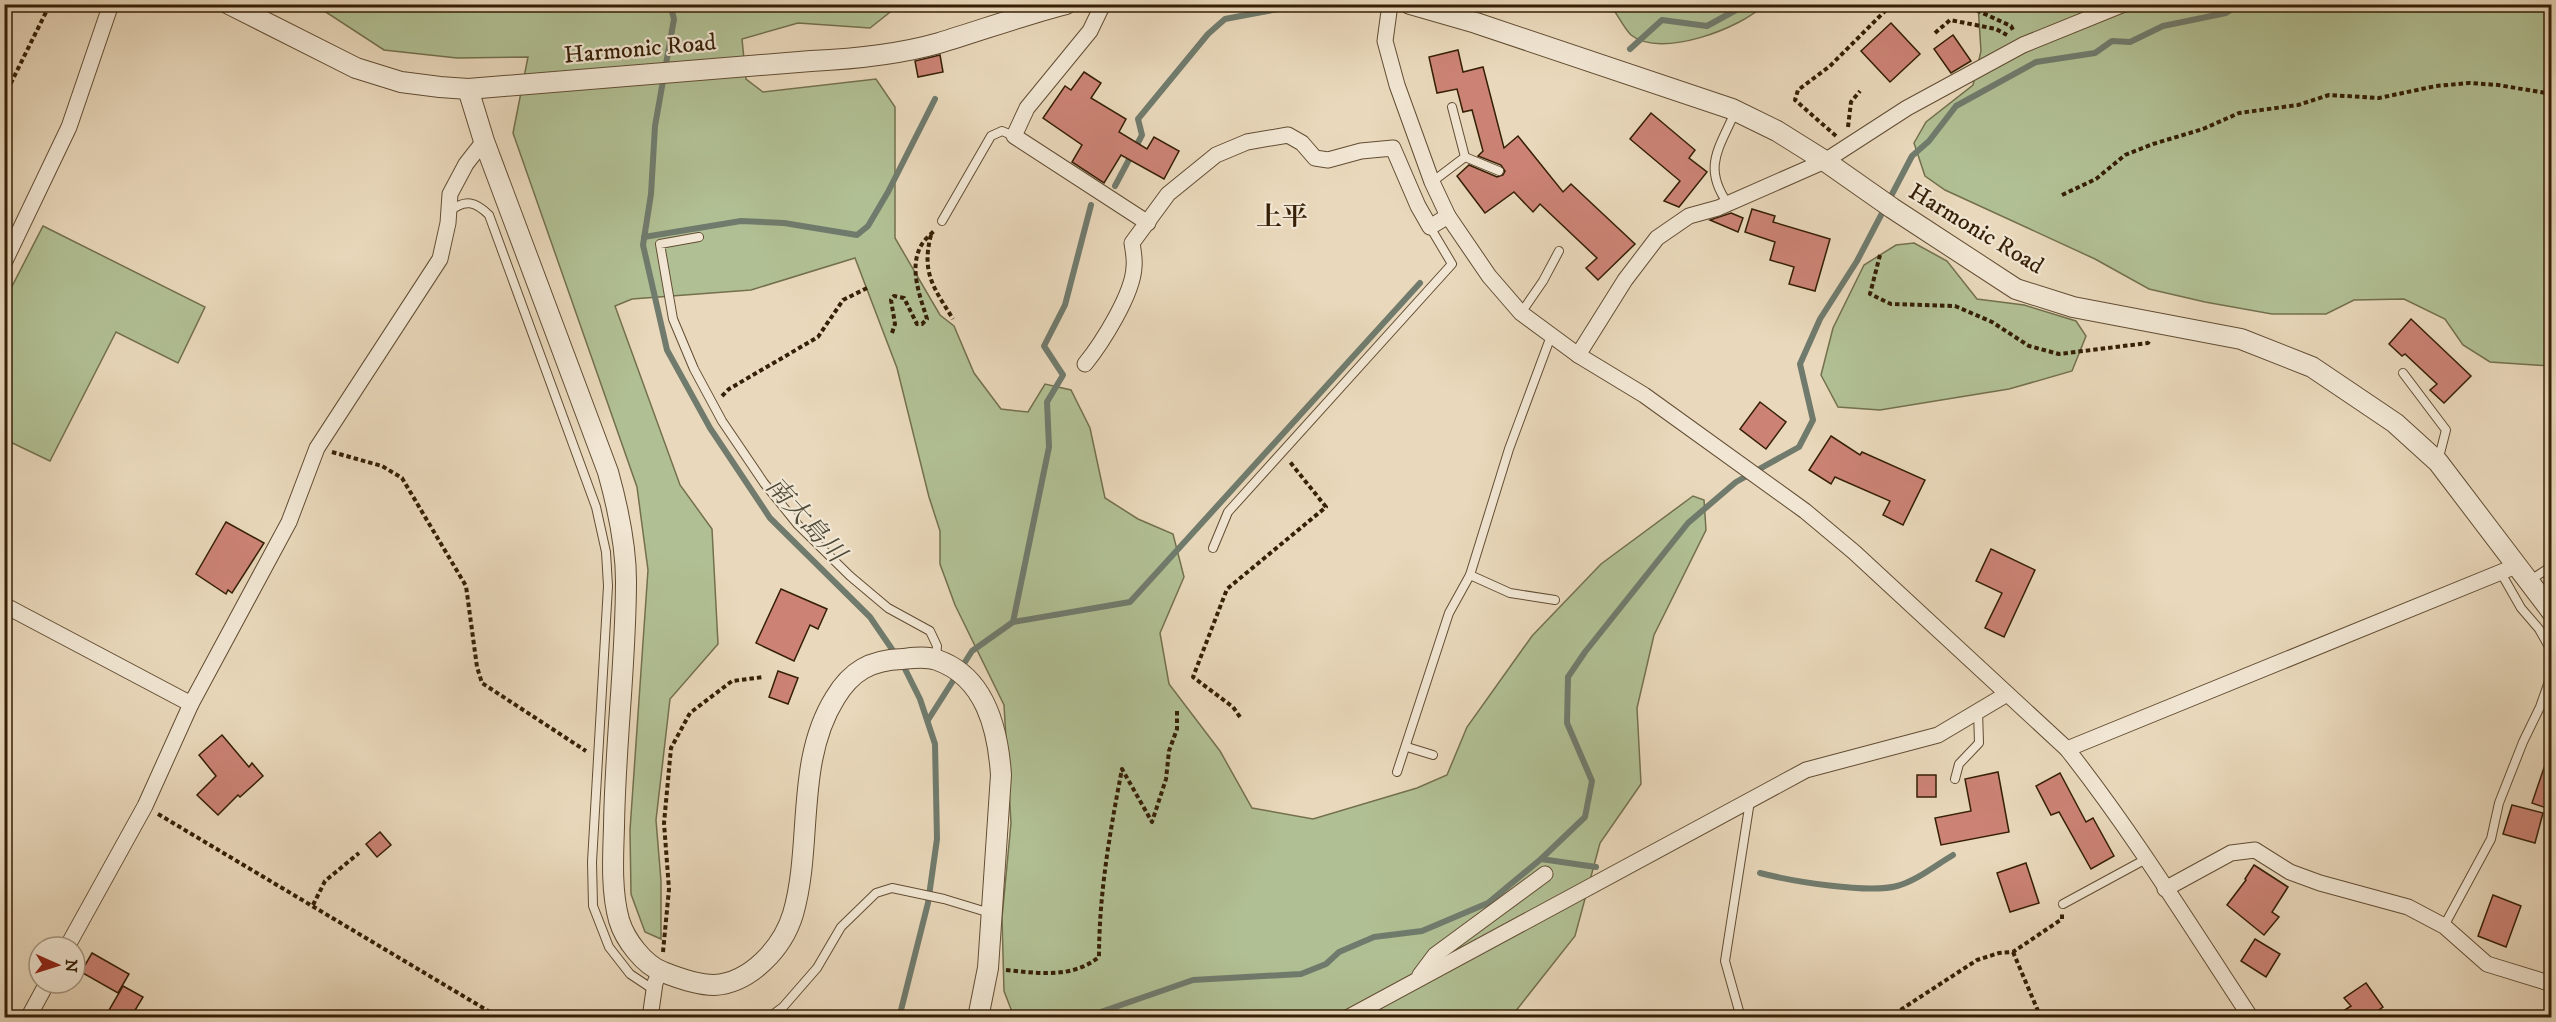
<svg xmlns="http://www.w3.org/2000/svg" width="2556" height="1022" font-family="'IM FELL DW Pica','Noto Serif JP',serif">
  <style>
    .green { fill: #b1c094; stroke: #73704d; stroke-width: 1.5 }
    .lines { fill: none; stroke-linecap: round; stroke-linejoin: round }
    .stream { stroke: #707b6d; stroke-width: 6 }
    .building { fill: #cc8375; stroke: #351f06; stroke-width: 1.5 }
    .service-casing { stroke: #624d33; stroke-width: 10 }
    .minor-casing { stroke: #624d33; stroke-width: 17 }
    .tertiary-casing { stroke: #624d33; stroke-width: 22 }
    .path { stroke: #351f06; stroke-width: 4; stroke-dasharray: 4.5 3; stroke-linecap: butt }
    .service { stroke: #f1e6d3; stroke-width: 8 }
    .minor { stroke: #f1e6d3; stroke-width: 15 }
    .tertiary { stroke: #f1e6d3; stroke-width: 20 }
    .labels { text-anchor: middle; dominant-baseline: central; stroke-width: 4.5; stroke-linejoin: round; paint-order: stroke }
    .street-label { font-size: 24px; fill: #351f06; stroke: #f1e6d3 }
    .neighbourhood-label { font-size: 26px; font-weight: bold; fill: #351f06; stroke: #f1e6d3 }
    .water-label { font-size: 26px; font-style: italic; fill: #524d3a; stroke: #f1e6d3 }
  </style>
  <rect width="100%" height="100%" fill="#e9d8bb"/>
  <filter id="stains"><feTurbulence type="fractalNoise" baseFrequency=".00333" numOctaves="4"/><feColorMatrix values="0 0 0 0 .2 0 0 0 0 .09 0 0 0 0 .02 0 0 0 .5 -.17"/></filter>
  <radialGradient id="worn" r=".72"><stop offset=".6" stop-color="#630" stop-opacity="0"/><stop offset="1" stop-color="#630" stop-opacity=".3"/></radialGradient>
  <g class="green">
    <polygon points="315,5 899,5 870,28 798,23 742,39 746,79 763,92 876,79 895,107 895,238 940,315 954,326 974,373 1001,409 1028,412 1045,384 1071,390 1090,428 1105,498 1138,519 1173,534 1184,577 1160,633 1169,684 1220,751 1252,808 1313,819 1417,788 1447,775 1467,727 1532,636 1601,564 1693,496 1704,500 1706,530 1654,635 1637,708 1641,784 1600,843 1575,936 1511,1017 1014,1017 1004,991 1002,918 1011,823 1004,705 955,605 940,564 940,531 929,497 897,368 855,258 751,290 632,299 615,306 680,485 712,529 718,644 670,699 656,820 661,881 661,939 645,932 631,894 630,830 648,570 637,487 513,133 528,57 457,58 384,50"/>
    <path d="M1610 5H1764C1741 28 1661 59 1631 35 1623 27 1617 13 1610 5Z"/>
    <polygon points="1978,5 2551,5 2551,366 2490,362 2463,345 2445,319 2404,299 2354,300 2326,314 2272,314 2205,302 2149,289 2095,259 1945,190 1925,176 1914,143 1926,122 1973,85 1981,51"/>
    <polygon points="43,226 205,307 178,363 116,332 50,461 4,439 5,300"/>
    <polygon points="1914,243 1947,261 1977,299 2024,305 2076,321 2086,336 2072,371 2009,389 1880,410 1838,407 1821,375 1833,328 1864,265 1896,245"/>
  </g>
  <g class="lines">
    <g class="stream">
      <polyline points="670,4 674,19 655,126 651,194 643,245 667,350 710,428 770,518 870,617 896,655"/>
      <polyline points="1630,49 1662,20 1707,26 1747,4"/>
      <polyline points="1115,186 1142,135 1138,119 1208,34 1225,19 1278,9"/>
      <polyline points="644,237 741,221 784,223 857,235 868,226 888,192 935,99"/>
      <polyline points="1013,622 1049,447 1047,402 1063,375 1044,346 1065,305 1091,205"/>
      <polyline points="928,720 972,651 1013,622 1130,602 1420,283"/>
      <polyline points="1541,859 1596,867"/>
      <path d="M1760 873C1791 881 1868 894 1897 886 1916 881 1936 865 1953 855"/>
      <polyline points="1010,1015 1092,1015 1193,980 1301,974 1326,964 1339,952 1374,937 1422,931 1488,903 1541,859 1585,817 1592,781 1567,723 1568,677 1585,652 1688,523 1736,482 1799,447 1813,420 1800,364 1820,319 1857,261 1912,156 1929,141 1956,106 2036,62 2095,53 2112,41 2130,42 2163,26 2226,13 2240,4"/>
      <polyline points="899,1018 928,903 937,839 935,744 920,699 902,663"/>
    </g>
  </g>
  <g class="building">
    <polygon points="1891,23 1920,54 1890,82 1861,51"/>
    <polygon points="1953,35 1971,61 1951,73 1934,49"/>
    <polygon points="1458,50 1463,72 1483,67 1504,148 1518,136 1563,192 1571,184 1635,244 1598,280 1586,268 1597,258 1540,204 1533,212 1514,192 1485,213 1457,176 1469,165 1497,177 1503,175 1505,171 1501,165 1478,156 1483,151 1472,110 1463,112 1457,89 1437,93 1429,57"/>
    <polygon points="940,55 943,72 918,77 915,61"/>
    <polygon points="1084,72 1101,83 1091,98 1126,119 1119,132 1147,149 1154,137 1179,151 1164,179 1121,155 1104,183 1072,162 1082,145 1043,118 1065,86 1071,90"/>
    <polygon points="1651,113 1695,150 1689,158 1707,172 1679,207 1664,201 1680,181 1630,139"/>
    <polygon points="1752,209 1775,216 1773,222 1830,239 1815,291 1789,284 1794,267 1770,260 1775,242 1745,232"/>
    <polygon points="1731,213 1743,218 1738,232 1710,220"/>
    <polygon points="2411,319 2471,376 2444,403 2430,390 2437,384 2405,354 2402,356 2389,344"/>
    <polygon points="1760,402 1786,422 1766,449 1740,429"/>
    <polygon points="1831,436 1860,455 1862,452 1925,480 1903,525 1883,515 1890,501 1835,477 1831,484 1809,470"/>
    <polygon points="226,522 264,543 232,593 228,590 226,594 196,574"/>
    <polygon points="1991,549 2035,570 2004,637 1985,628 2002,593 1976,581"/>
    <polygon points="781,589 827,609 818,629 810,625 794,661 756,643"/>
    <polygon points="778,671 798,678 788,704 769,697"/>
    <polygon points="222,735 249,767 252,763 263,776 240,797 238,795 218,815 197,795 216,776 199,755"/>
    <polygon points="2549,753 2552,754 2552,810 2532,803"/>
    <polygon points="1998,772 2009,832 1941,845 1935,818 1971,811 1965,779"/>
    <polygon points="2060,773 2086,822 2093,818 2114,856 2091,869 2059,812 2051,815 2036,786"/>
    <rect x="1917" y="775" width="19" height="22"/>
    <polygon points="2512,805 2543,813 2535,843 2503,834"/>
    <polygon points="380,832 391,845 377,857 366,844"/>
    <polygon points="2026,863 2039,903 2010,912 1997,873"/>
    <polygon points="2254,865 2288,887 2272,912 2279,917 2264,935 2227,905 2246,880 2245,879"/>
    <polygon points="2493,895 2521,906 2506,947 2478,936"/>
    <polygon points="2255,939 2280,954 2266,977 2241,961"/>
    <polygon points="92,953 129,974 118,993 81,972"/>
    <polygon points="2366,983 2383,1007 2369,1017 2334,1017 2351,1006 2344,998"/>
    <polygon points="123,986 143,997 131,1017 105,1017"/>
  </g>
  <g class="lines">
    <defs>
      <g id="service">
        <polyline points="1465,157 1499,171"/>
        <polyline points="1432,182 1465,157 1452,107"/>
        <path d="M1728 204C1702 167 1719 149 1735 112"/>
        <path d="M449 212C465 198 476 202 489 215L596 507 606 552 608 586 592 862 593 906 609 947 630 974 654 990"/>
        <polyline points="942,221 991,136 1002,131 1014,136"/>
        <polyline points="699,237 660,244 673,319 694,369 722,421 764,483 798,525 850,576 888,608 930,631 937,646 936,658"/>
        <polyline points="1521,313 1543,281 1559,251"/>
        <polyline points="2403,373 2446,430 2438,461"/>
        <polyline points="2552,478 2552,483"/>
        <polyline points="1213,548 1228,512 1452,264 1430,227"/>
        <polyline points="2501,573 2521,608 2539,629 2552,652"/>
        <polyline points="1470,575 1510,593 1555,600"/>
        <polyline points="2529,581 2552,566"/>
        <polyline points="1407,747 1433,755"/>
        <polyline points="1397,772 1449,613 1470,575 1509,449 1551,336"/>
        <polyline points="1955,779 1959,764 1979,743 1978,711"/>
        <polyline points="2063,904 2146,859"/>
        <polyline points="2444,926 2491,839 2499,803 2523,742 2540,707 2552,673"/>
        <polyline points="768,1018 783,1007 817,968 841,927 876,893 892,888 944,899 990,913"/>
        <polyline points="1741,1018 1725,961 1750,801"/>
      </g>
      <g id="minor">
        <polyline points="1103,4 1090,31 1027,108 1014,136 1148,223"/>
        <path d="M1390 4 1385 41 1397 85 1432 182 1448 216 1489 276 1521 313 1578 355 1644 395 1805 511 1854 552 2067 749C2134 834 2191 927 2251 1018"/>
        <polyline points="4,263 69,127 111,4"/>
        <polyline points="1578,355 1625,280 1657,238 1689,216 1718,208 1825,161 1907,108 2023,45 2124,4"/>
        <path d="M1085 364C1102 343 1133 294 1134 267 1135 259 1133 250 1132 243L1168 194 1216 155 1247 142 1288 135 1302 143 1315 158 1328 160 1361 151 1393 148 1418 206 1430 227 1448 216"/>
        <polyline points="4,605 191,704"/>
        <polyline points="2067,749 2516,566"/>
        <polyline points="2165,889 2231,853 2255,850 2290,872 2320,883 2408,907 2444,926 2487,964 2552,984"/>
        <polyline points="67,947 145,806 191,704 289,522 317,448 440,259 448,223 450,194 466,164 484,141"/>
        <polyline points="1420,975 1435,955 1545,874"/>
        <polyline points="28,1018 47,983"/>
        <polyline points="650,1018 655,983 660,971"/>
        <polyline points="1347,1018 1806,770 1938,735 2007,694"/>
      </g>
      <g id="tertiary">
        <path d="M229 4 356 68 401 82 440 87 468 89 811 61C854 59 897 55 939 43 982 30 1023 15 1066 4"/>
        <polyline points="1410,4 1476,23 1732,109 1777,131 1825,161 1892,208 2016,289 2073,307 2241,339 2312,367 2395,423 2438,462 2552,612"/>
        <path d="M468 89 484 141 608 472C618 508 626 544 626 581 626 663 615 745 614 827 613 857 611 891 619 920 625 940 644 965 663 972 678 978 699 985 714 985 751 983 783 947 793 914 813 845 795 762 835 698 851 671 871 660 902 659 913 658 926 656 937 660 986 677 998 730 1001 775L988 968 978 1018"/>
      </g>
    </defs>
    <use href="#service" class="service-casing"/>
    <use href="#minor" class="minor-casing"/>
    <use href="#tertiary" class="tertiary-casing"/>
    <g class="path">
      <polyline points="1963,4 2011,26 2014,32"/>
      <polyline points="1935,33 1950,20 1996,29 2007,35"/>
      <polyline points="4,97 50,4"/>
      <polyline points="1848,127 1851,102 1860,91"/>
      <polyline points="1836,136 1795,100 1798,90 1830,66 1892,4"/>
      <polyline points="2062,195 2096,179 2125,155 2153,144 2203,129 2239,113 2298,105 2329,95 2379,98 2436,86 2469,83 2498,85 2552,94"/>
      <path d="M931 235C921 273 934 288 953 319"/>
      <polyline points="1880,255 1870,294 1891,304 1955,306 1992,322 2029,346 2059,354 2148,343 2150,340"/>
      <path d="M892 333 895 324 891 300 894 296 904 298 917 324H922L927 319C920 296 908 267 922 244 925 239 931 234 935 230"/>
      <polyline points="722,396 729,389 818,337 843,300 869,287"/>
      <polyline points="332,452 382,466 402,478 466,586 477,667 482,683 586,751"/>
      <polyline points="1240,717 1233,707 1193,677 1227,589 1326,507 1290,462"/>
      <polyline points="158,814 500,1018"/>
      <polyline points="313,905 325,881 359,853"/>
      <polyline points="663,952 669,889 664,823 671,748 690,713 732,681 764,677"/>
      <polyline points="2013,952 2041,1018"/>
      <path d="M1006 970C1039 973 1071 979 1099 957 1099 894 1110 831 1122 769L1152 822 1166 779 1169 751 1177 729V710"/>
      <polyline points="1888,1018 1977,960 1999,953 2013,952 2062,919 2062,914"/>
    </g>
    <use href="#service" class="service"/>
    <use href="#minor" class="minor"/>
    <use href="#tertiary" class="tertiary"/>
  </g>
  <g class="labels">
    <g class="street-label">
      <text transform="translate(640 49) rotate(-5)">Harmonic Road</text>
      <text transform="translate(1976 229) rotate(31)">Harmonic Road</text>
    </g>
    <g class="neighbourhood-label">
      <text x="1282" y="217">上平</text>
    </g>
    <g class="water-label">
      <text transform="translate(805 520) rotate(48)">南大島川</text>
    </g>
  </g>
  <rect width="2556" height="1022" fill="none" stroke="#e9d8bb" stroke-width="24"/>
  <rect x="6" y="6" width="2544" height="1010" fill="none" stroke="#351f06" stroke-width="3"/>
  <rect x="12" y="12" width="2532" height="998" fill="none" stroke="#351f06" stroke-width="1.5"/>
  <g transform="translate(57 965) rotate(93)"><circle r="28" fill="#f1e6d3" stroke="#a69681" stroke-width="1.5"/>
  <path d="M0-4.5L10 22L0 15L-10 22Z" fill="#8f2418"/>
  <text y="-9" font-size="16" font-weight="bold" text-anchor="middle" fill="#351f06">N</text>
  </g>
  <rect width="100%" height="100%" filter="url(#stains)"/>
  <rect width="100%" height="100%" fill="url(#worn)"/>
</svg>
